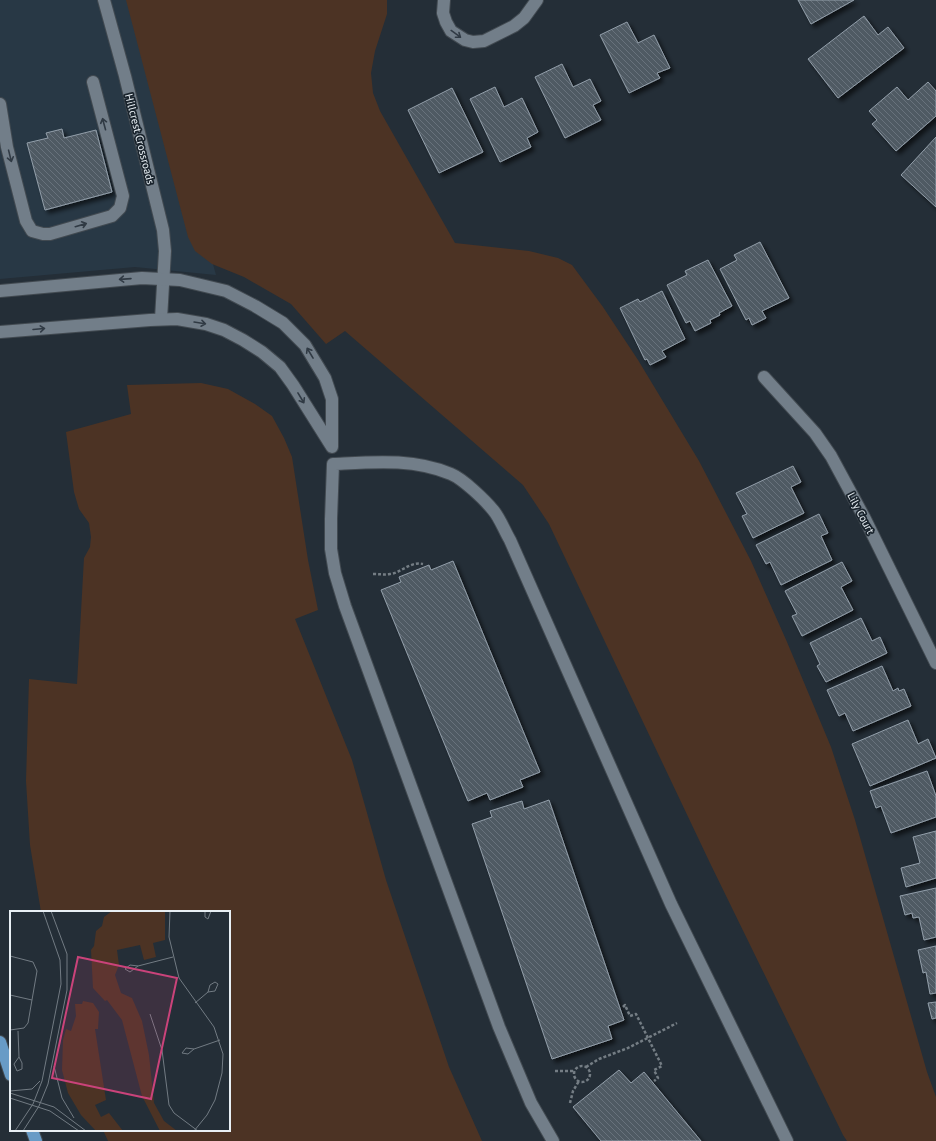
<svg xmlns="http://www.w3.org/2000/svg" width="936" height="1141" font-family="'PT Sans',sans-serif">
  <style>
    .built { fill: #283845 }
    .grass { fill: #4c3324 }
    .building { fill: url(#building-back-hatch); stroke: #939faa; filter: url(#shadow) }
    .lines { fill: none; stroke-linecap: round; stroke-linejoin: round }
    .minor-casing { stroke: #424a51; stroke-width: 14 }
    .major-casing { stroke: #424a51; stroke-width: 14 }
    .path { stroke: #747d84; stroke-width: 2.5; stroke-dasharray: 3 2; stroke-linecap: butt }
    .minor { stroke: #727e89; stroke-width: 12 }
    .major { stroke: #689bc6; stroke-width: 12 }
    .oneway { stroke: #303a44 }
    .labels { text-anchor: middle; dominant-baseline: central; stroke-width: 3.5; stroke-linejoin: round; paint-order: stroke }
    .street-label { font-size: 11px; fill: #e8eff4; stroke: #1a242d }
    .inset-road { fill: none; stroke: #727b83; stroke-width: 1 }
    .view { fill: #ca437a; fill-opacity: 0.15; stroke: #ca437a; stroke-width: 2 }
    .inset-edge { fill: none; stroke: #e8eff4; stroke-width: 2 }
  </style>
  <defs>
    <pattern id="building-back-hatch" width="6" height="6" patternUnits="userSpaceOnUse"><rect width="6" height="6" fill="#4f5a64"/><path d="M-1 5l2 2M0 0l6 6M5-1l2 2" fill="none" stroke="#68727b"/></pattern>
    <filter id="shadow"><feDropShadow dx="3.5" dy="3.5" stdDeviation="2" flood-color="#0009"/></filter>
  </defs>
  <rect width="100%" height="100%" fill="#242e37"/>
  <polygon class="built" points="0,0 140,0 216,275 135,267 0,279"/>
  <g class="grass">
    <polygon points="126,0 387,0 387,14 375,51 371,73 373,93 380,111 455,243 529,251 558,258 572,265 603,307 638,360 699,461 751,561 787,642 831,747 855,820 927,1072 936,1097 936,1141 847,1141 843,1135 710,863 549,524 523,485 345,331 326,344 291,304 244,277 212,264 195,251 188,237"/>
    <polygon points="201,383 228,389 255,404 272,416 284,438 292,457 308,560 318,610 295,619 352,760 386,880 449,1067 482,1141 108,1141 103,1130 229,1130 229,912 41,912 30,845 26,781 29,679 77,684 84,558 90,547 91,537 89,523 79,509 74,492 66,432 131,414 127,385"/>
  </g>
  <g class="building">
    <polygon points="798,0 854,0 811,24"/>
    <polygon points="864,16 878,35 888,27 904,48 838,98 808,59"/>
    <polygon points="627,22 638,43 654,35 670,68 657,73 660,78 629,93 600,35"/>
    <polygon points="562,64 573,87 590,79 601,101 593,105 601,120 565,138 535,77"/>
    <polygon points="928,82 936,91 936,116 896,151 872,124 877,120 869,111 897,87 908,100"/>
    <polygon points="495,87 504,107 522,98 538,132 527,138 531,147 500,162 470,99"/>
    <polygon points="452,88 483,152 439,173 408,110"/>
    <polygon points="62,129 64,138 96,130 112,192 45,210 27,143 48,138 46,133"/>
    <polygon points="936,137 936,207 901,175"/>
    <polygon points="760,242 789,298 762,311 766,318 752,325 749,318 746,320 720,269 737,260 734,255"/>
    <polygon points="708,260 732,306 719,313 720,315 710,320 711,323 695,331 690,321 686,323 667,285 687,275 685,271"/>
    <polygon points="662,291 685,339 662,351 666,357 650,365 647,359 645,360 620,308 638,299 640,302"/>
    <polygon points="793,466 801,482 791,487 804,513 753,538 742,516 747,514 736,493"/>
    <polygon points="819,514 828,533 821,536 832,560 781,585 770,562 766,564 756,545"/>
    <polygon points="453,561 540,772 520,780 523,787 490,800 487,793 468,801 381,590 401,582 399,577 429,565 431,570"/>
    <polygon points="842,562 852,581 841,587 853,610 802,636 792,616 797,614 785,591"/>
    <polygon points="861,618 872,641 880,637 887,653 826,682 817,666 820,664 810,643"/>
    <polygon points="882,666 893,691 898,688 899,691 904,689 911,706 853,731 845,713 839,716 827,690"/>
    <polygon points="908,720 918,744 928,739 936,758 870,786 852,744"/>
    <polygon points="927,771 936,796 936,817 891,833 881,806 876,808 870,791"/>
    <polygon points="549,800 624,1020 608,1026 612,1039 552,1059 472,824 492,817 490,811 522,801 524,809"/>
    <polygon points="936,831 936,878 906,887 901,868 920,863 913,837"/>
    <polygon points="936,888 936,937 924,940 919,917 913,918 912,913 905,915 900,896"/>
    <polygon points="936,946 936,993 930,994 926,972 923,973 918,950"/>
    <polygon points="936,1002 936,1018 932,1019 928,1003"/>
    <polygon points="619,1070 631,1083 644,1072 701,1141 601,1141 573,1107"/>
  </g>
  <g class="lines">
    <defs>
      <g id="minor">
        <polyline points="104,0 125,76 163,230 165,251 161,319"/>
        <polyline points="444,0 443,13 446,22 451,31 465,40 473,42 484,41 514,26 524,18 537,0"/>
        <polyline points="0,104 7,147 26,221 32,231 43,234 50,234 112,216 120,208 123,196 93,82"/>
        <polyline points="0,291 142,278 180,280 226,291 255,306 283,323 305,345 325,378 332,399 332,447 293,385 280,367 262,352 243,340 224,330 206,324 177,319 150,320 0,332"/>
        <polyline points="764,377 815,433 831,456 864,517 936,663"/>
        <path d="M553 1141 531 1103 499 1027 345 606 335 573 331 549V519L333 464C373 462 413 458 451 474 463 479 485 500 493 510 500 518 504 530 510 540L671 904 787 1141"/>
      </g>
      <g id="major">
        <polyline points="0,1042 11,1075"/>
        <polyline points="32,1130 36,1141"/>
      </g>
    </defs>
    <use href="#minor" class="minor-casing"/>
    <use href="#major" class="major-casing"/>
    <g class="path">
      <path d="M373 574C379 574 384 575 390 574 401 573 410 561 423 564"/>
      <polyline points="623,1007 625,1005 630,1016 636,1014 662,1066 654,1070 658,1078 654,1081"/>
      <circle cx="582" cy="1074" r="8"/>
      <polyline points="586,1067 599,1059 628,1048 677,1023"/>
      <polyline points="555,1071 575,1071"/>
      <polyline points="570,1103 573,1091 579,1081"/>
    </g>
    <use href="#minor" class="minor"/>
    <use href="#major" class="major"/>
  </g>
  <defs><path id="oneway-shaft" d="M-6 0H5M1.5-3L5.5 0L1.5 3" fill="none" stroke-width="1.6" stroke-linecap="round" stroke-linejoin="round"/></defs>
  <g class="oneway">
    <use href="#oneway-shaft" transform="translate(456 34) rotate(36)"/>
    <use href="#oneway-shaft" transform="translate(104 124) rotate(-105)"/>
    <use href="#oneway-shaft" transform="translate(10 156) rotate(76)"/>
    <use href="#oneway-shaft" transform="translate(81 225) rotate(-16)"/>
    <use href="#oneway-shaft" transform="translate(125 279) rotate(176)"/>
    <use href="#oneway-shaft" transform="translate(200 323) rotate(9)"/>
    <use href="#oneway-shaft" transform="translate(39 329) rotate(-5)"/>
    <use href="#oneway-shaft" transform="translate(310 353) rotate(-121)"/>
    <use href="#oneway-shaft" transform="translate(301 398) rotate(59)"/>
  </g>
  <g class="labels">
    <g class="street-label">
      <text transform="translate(140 139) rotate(76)">Hillcrest Crossroads</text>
      <text transform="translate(861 513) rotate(62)">Lily Court</text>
    </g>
  </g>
  <g transform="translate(10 911)">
    <rect width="220" height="220" fill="#242e37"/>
    <path d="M102 0H155V29L143 32 146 46 134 49 130 34 107 39 109 54 105 64 111 82 122 87 132 110 139 144 144 192 154 210 167 220H150L132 185 112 109 97 89 95 90 83 77 81 39 84 35 86 20 92 15 94 6ZM73 90 83 92 89 101 88 118H85L96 189 85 194 91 206 99 202 113 220H86L71 204 58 182 52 159 53 129 56 118 61 120 66 105 65 93H72Z" fill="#4c3324"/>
    <path class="inset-road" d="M160 0 159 26 169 67 204 116 213 143 212 162 205 189 197 204 184 220M195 0V6L198 8 201 0M0 45 23 51 27 60 18 112 14 117 0 119M128 55 120 54 115 58 120 61 128 55 163 46M0 84 22 89M185 92 198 81 200 74 205 71 208 73 205 80 198 81M140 103 152 139 159 194 164 202 188 220M8 120 9 146 12 152V158L7 160 4 153 9 146M184 138 176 137 172 142 178 143 184 138 210 129M44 155 52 187 64 207M0 180 22 178 30 170M0 182 44 196 76 220M0 187 40 200 69 220M5 220 23 193 32 170 51 73 50 49 33 0M13 220 29 195 38 173 57 79V43L41 0"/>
    <path class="view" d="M68 46 167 67 141 188 42 167Z"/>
    <rect width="220" height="220" class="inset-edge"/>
  </g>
</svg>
